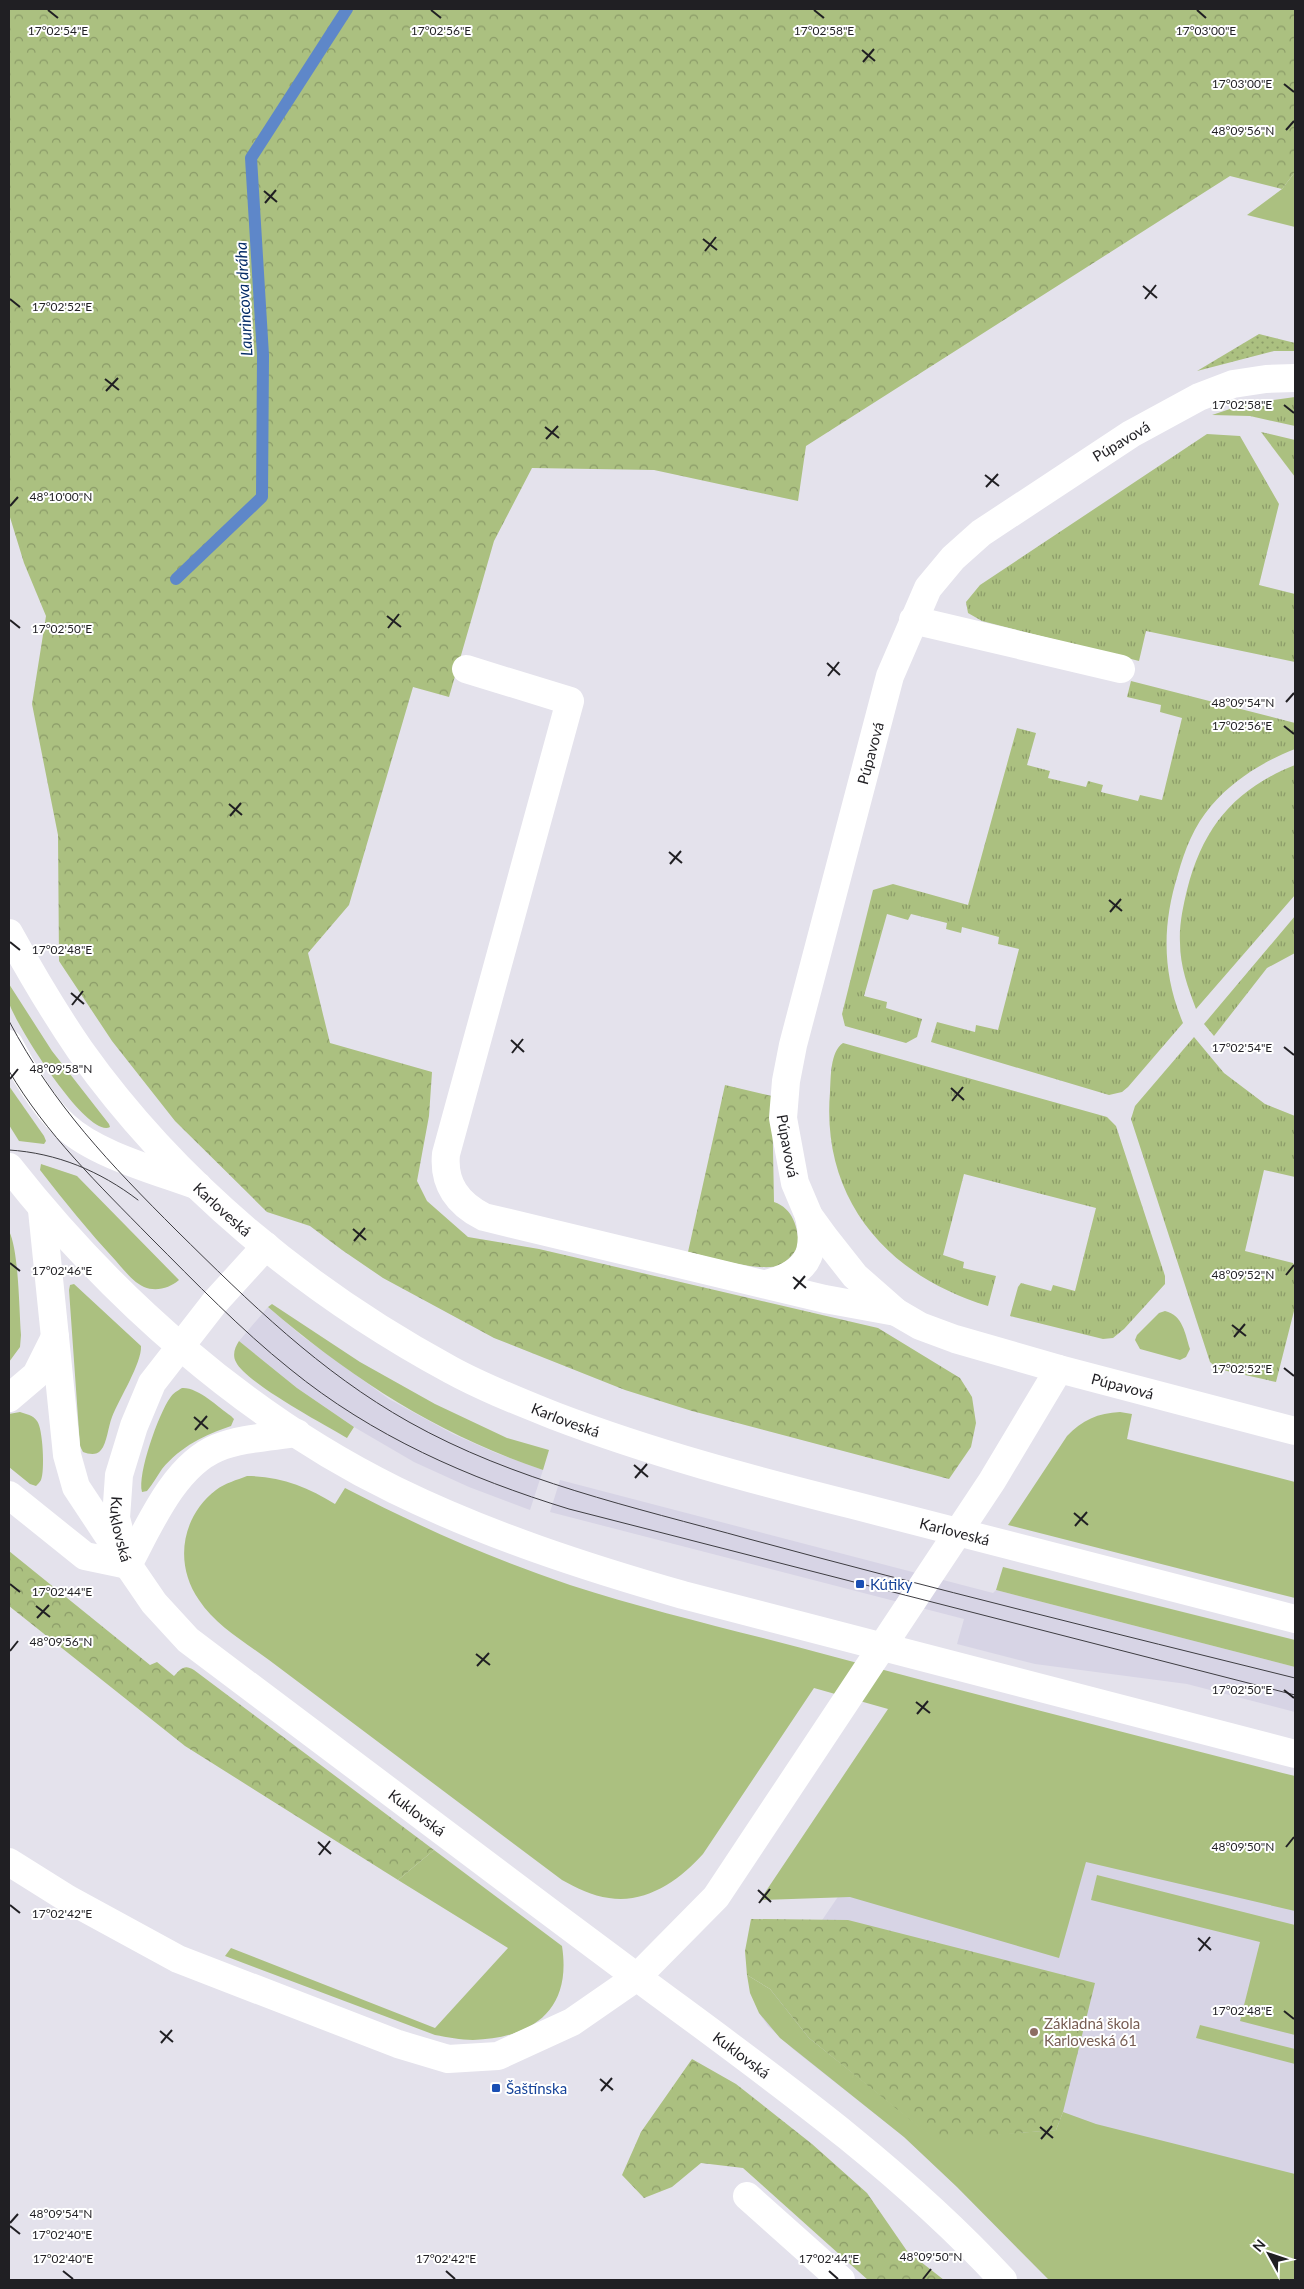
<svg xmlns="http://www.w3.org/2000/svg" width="1304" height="2289" font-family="Lato,sans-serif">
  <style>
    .built { fill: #d7d4e5 }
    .grass { fill: #abc080 }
    .forest { fill: url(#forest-crowns) }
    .park { fill: url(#park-tufts) }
    .garden { fill: url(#garden-dots) }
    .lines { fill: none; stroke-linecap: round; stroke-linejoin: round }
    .stream { stroke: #5e87c9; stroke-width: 12 }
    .minor { stroke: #fff; stroke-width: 28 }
    .major { stroke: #fff; stroke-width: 28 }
    .tram { stroke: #3e3d42; stroke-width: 1 }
    .ticks { fill: none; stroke: #201f23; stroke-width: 2 }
    .transit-dot { fill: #1a4fb4; stroke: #fff; stroke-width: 2 }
    .education-dot { fill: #8d6e63; stroke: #fff; stroke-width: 2 }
    .labels { text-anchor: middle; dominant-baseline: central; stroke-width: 4; stroke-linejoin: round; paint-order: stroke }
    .street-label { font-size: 15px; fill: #201f23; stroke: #fff }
    .transit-label { font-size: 15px; fill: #164399; stroke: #fff; text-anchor: start }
    .education-label { font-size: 15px; fill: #785e54; stroke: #fff; text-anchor: start }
    .water-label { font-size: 16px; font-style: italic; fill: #052c67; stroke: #fff }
    .ticks-label { font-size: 12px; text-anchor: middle; fill: #201f23; stroke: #fff; stroke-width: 4; stroke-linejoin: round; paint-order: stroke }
  </style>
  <defs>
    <pattern id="forest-crowns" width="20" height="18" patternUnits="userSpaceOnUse" patternTransform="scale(1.25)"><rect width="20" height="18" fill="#abc080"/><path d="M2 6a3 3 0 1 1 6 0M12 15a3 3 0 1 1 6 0" fill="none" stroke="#8b9b68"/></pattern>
    <pattern id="park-tufts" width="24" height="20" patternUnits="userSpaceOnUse" patternTransform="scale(1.25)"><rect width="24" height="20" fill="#abc080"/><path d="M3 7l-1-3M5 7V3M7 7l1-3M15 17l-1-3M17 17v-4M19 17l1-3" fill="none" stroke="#8b9b68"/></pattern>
    <pattern id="garden-dots" width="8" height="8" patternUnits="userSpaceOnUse" patternTransform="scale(1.25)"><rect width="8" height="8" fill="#abc080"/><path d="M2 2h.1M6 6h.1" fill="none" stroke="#8b9b68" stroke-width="1.8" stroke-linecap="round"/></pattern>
  </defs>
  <rect width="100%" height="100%" fill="#e4e2ec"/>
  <g class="built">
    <polygon points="268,1307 302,1336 389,1399 453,1434 496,1453 543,1470 530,1510 469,1487 414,1462 354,1427 297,1388 239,1341"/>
    <polygon points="560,1480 993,1593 996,1590 1295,1667 1295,1712 1187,1684 1035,1664 957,1644 964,1619 550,1512"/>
    <polygon points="916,1782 1295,1852 1295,2280 1049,2280 957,2187 904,2137 793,2049 768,2026 759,2013"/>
  </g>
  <g class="grass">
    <polygon points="1295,172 1295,227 1247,215 1282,189"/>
    <path d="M9 984 52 1051 109 1124 110 1127C87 1139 16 1025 9 1003 8 998 9 990 9 984Z"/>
    <polygon points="9,1086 44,1136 46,1141 44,1144 19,1141 9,1125"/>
    <path d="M41 1164 77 1176 179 1280C170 1288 156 1292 144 1287 133 1282 124 1270 116 1261 89 1232 64 1201 40 1170Z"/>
    <path d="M9 1231C19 1251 19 1310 21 1335L20 1347 9 1362Z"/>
    <path d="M74 1284 141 1346C142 1363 119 1399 112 1417 108 1427 107 1443 101 1450 96 1456 89 1454 83 1452L80 1446 69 1290 70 1285Z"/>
    <path d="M272 1304 360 1362 435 1404 507 1438 549 1450 543 1470C437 1434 352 1379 268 1307Z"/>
    <path d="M1165 1311C1183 1315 1185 1334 1190 1349L1186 1357 1180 1360 1140 1349 1135 1340 1137 1335 1159 1313Z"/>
    <path d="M239 1341 297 1388 354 1427 347 1438C325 1425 246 1383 236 1362 232 1355 235 1347 239 1341Z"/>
    <path d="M182 1388C198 1387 218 1407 231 1416L234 1419 231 1426C205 1435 181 1446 162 1469 157 1476 153 1484 147 1491L142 1492C137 1474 159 1413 170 1398 173 1393 177 1391 182 1388Z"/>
    <path d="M20 1412C26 1414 33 1415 37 1421 43 1428 45 1472 41 1480 40 1482 38 1484 36 1486L30 1484 9 1467V1414Z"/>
    <path d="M1120 1412 1132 1414 1127 1439 1295 1482V1598L1008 1525 1067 1436C1082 1420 1098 1413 1120 1412Z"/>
    <path d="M247 1476C280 1476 308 1487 335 1504L345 1488C418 1526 492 1559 570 1585 657 1613 747 1633 835 1657 988 1698 1142 1737 1295 1776V1911L1086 1862 1059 1958 850 1897 760 1900 888 1709 814 1688 703 1854C680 1880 646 1904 609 1898 592 1896 577 1888 562 1880L269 1660C246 1643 215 1625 199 1600 174 1564 181 1517 216 1490 225 1483 237 1480 247 1476Z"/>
    <polygon points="1003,1567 1295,1640 1295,1667 996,1590"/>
    <path d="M434 1850 562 1946C572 2010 533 2038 473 2040 461 2040 447 2037 435 2035L225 1956 231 1948 435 2028 508 1948 398 1880Z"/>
    <polygon points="1097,1875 1295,1925 1295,2035 1240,2021 1260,1942 1091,1900"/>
    <polygon points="747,1975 770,1989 809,2038 935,2139 1056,2130 1063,2112 1096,2124 1295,2174 1295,2280 1049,2280 957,2187 904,2137 780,2038 759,2013 750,1993"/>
    <polygon points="1200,2025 1295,2049 1295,2064 1196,2038"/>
  </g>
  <g class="forest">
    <polygon points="9,9 1295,9 1295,172 1282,189 1230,176 806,446 798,501 654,470 532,468 494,541 449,697 413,687 349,905 308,953 330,1043 432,1072 429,1116 417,1181 427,1201 468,1237 539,1249 878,1328 960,1378 972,1397 976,1423 971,1447 949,1479 692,1411 625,1390 494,1338 383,1278 342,1250 310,1226 267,1212 175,1121 112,1041 59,961 58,835 32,704 46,616 24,563 9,514"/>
    <path d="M725 1085 772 1096 774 1202C793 1208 798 1228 799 1246 794 1253 788 1261 780 1265 762 1273 709 1257 688 1252Z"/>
    <path d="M9 1551 150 1665 157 1662 174 1676C181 1669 184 1664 194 1670L434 1850 398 1880 185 1746 9 1606Z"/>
    <polygon points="751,1919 848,1920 1095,1983 1063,2112 1056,2130 935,2140 809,2038 770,1989 747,1975 745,1951"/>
    <polygon points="692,2059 736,2084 812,2144 867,2193 907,2251 944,2280 868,2280 743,2168 701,2163 672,2187 644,2198 622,2175 641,2132"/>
  </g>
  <g class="park">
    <polygon points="1295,397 1295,426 1250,416 1212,415 1245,404"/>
    <polygon points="1261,432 1295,440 1295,477"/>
    <polygon points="1207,434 1240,436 1279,504 1259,585 1295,594 1295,662 1146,631 1139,661 982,621 968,613 966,602 980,585"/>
    <path d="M1131 681 1295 723V749C1264 761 1233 780 1211 806 1194 826 1185 849 1178 874 1162 925 1162 973 1183 1023L1128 1087 1122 1092 1109 1095 931 1042 937 1022 975 1032 976 1025 998 1030 1019 949 998 944 999 937 962 927 961 933 946 929 947 923 911 914 908 920 887 914 864 996 887 1002 886 1008 922 1019 917 1037 906 1043 845 1026 842 1014 873 890 893 884 968 905 1017 728 1036 733 1027 765 1050 771 1048 778 1086 787 1088 781 1103 785 1101 792 1138 801 1140 795 1162 800 1182 718 1160 712 1161 705 1127 697Z"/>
    <path d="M1295 765V895L1196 1009C1188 988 1180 966 1180 943 1179 925 1183 907 1187 890 1203 827 1235 789 1295 765Z"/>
    <polygon points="1295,916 1295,953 1267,968 1214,1036 1204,1024"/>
    <polygon points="1194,1037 1224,1073 1265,1104 1295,1116 1295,1177 1264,1170 1245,1251 1293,1263 1295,1267 1295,1307 1276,1382 1218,1369 1210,1362 1131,1119 1135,1106"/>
    <path d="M843 1043 1107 1117 1116 1126 1165 1276V1284L1124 1329 1113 1338 1103 1339 1010 1316 1018 1287 1021 1283 1051 1291 1053 1285 1075 1291 1096 1208 964 1174 943 1255 964 1262 963 1268 996 1276 988 1306C888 1276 821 1200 830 1092 831 1077 830 1052 843 1043Z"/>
  </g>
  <polygon class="garden" points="1259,334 1295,343 1295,351 1274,351 1197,371"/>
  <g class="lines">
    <polyline class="stream" points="176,579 262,497 263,355 251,158 347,9"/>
    <g class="minor">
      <path id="s1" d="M1295 378 1266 379 1233 384 1199 397 1131 434 981 533 953 558 928 588 890 676 793 1045 786 1081 783 1118 795 1183 809 1216 825 1238 855 1276 896 1312 920 1326 955 1339 1059 1369 1295 1431"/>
      <polyline points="913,620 1121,669"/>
      <path d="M466 669 570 701 446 1154C443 1184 458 1204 484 1217L825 1299 896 1312"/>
      <path d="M9 1044C22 1070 44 1107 65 1126 96 1155 158 1171 198 1186"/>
      <polyline points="42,1210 67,1455 76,1487 117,1549"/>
      <path id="s2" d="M266 1246 215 1302 152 1383 134 1426 119 1475 116 1518 128 1565 154 1603 188 1640C337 1752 485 1864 634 1975 762 2070 895 2163 1003 2280"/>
      <path d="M766 1284C805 1274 818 1256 809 1216"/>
      <polyline points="9,1398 36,1375 55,1337"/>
      <polyline points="9,1495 85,1556 128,1565"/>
      <path d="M128 1565C149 1526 174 1466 217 1448 241 1438 271 1437 297 1433"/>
      <polyline points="9,1862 68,1899 178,1959 398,2044 448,2059 498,2056 572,2022 637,1977 716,1897 992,1481 1059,1369"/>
      <polyline points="747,2196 841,2280"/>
    </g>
    <g class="major">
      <path id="s3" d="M9 933C31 973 54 1012 80 1050 175 1184 307 1292 451 1370 484 1388 520 1402 555 1416 652 1453 753 1480 853 1505 1001 1543 1148 1581 1295 1619"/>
      <path d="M9 1167C111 1297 246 1417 395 1490 487 1535 585 1567 683 1595L1295 1754"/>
    </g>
    <g class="tram">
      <path d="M9 1021C54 1106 110 1164 177 1231 249 1302 320 1372 409 1422 514 1481 633 1507 749 1539 930 1588 1113 1633 1295 1678"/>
      <path d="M9 1071C46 1134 99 1185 150 1237 196 1283 240 1329 290 1369 372 1436 468 1478 569 1509L1295 1695"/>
      <path d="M9 1150C57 1153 100 1171 138 1200"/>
    </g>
  </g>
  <path class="ticks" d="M48 10 58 18M431 10 441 18M814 10 824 18M1197 10 1206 18M862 50 875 61M863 62 874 49M1284 84 1294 92M1286 130 1294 121M264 191 277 202M265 203 276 190M703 239 717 250M705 251 716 237M1143 286 1157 298M10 299 20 307M1145 299 1156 285M105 379 119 390M106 391 118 378M1284 405 1294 413M545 427 559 438M546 439 558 426M985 475 999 486M986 487 998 474M10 506 18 497M387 616 401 627M10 620 20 628M388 628 399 614M827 663 840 675M828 676 839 662M1286 702 1294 693M1284 726 1294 734M229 804 242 815M230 816 241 803M669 852 682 863M670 864 681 851M1109 900 1122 911M1110 912 1121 899M10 942 20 950M71 993 84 1004M72 1005 83 991M511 1040 524 1052M1284 1047 1294 1055M512 1053 523 1039M10 1079 18 1069M951 1088 964 1100M952 1101 963 1087M353 1229 366 1240M354 1241 365 1228M10 1263 20 1271M1286 1275 1294 1265M793 1277 806 1288M794 1289 805 1276M1232 1325 1246 1336M1234 1337 1245 1324M1284 1368 1294 1376M194 1417 208 1429M195 1430 207 1416M634 1465 648 1477M635 1478 647 1464M1074 1513 1088 1525M1075 1526 1087 1512M10 1584 20 1592M36 1606 50 1617M37 1618 49 1605M10 1651 18 1641M476 1654 490 1665M477 1666 489 1653M1284 1690 1294 1698M916 1702 930 1713M917 1714 928 1701M318 1842 331 1854M1286 1847 1294 1837M319 1855 330 1841M758 1890 771 1902M759 1903 770 1889M10 1905 20 1913M1198 1938 1211 1950M1199 1951 1210 1937M1284 2011 1294 2019M160 2031 173 2042M161 2043 172 2030M600 2079 613 2090M601 2091 612 2078M1040 2127 1053 2138M1041 2139 1052 2126M10 2223 18 2214M10 2226 20 2234M63 2271 73 2279M446 2271 455 2279M829 2271 838 2279M923 2279 931 2269"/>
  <g class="transit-dot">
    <rect x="855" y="1579" width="10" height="10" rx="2.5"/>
    <rect x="491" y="2083" width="10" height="10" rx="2.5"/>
  </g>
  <circle class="education-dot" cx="1034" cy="2032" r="5"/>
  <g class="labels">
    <g class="street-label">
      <text transform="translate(1121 441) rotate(-31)">Púpavová</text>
      <text transform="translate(870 753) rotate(-75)">Púpavová</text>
      <text stroke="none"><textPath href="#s1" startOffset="1012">Púpavová</textPath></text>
      <text stroke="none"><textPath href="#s3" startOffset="351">Karloveská</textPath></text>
      <text stroke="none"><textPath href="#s1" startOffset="1455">Púpavová</textPath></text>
      <text stroke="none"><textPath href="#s3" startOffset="756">Karloveská</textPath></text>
      <text stroke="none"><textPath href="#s2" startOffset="331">Kuklovská</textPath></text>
      <text stroke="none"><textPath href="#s3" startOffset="1161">Karloveská</textPath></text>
      <text stroke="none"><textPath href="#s2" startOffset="751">Kuklovská</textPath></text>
      <text stroke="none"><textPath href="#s2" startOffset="1156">Kuklovská</textPath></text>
    </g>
    <g class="transit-label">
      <text x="870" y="1584">Kútiky</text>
      <text x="506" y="2088">Šaštínska</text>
    </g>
    <g class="education-label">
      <text x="1044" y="2023">Základná škola<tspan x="1044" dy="17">Karloveská 61</tspan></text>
    </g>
    <g class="water-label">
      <text transform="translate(243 299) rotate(-93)">Laurincova dráha</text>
    </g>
  </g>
  <g class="ticks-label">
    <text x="58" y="35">17°02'54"E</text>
    <text x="1206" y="35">17°03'00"E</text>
    <text x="441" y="35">17°02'56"E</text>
    <text x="824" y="35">17°02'58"E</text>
    <text x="1242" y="88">17°03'00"E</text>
    <text x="1243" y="135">48°09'56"N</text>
    <text x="62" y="311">17°02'52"E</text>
    <text x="1242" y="409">17°02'58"E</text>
    <text x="61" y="501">48°10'00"N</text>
    <text x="62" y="633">17°02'50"E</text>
    <text x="1243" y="707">48°09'54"N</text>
    <text x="1242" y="730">17°02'56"E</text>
    <text x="62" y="954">17°02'48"E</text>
    <text x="1242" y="1052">17°02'54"E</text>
    <text x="61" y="1073">48°09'58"N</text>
    <text x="62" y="1275">17°02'46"E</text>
    <text x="1243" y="1279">48°09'52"N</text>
    <text x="1242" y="1373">17°02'52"E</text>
    <text x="62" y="1596">17°02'44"E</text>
    <text x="61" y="1646">48°09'56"N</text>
    <text x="1242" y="1694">17°02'50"E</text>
    <text x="1243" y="1851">48°09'50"N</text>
    <text x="62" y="1918">17°02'42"E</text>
    <text x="1242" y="2015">17°02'48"E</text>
    <text x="61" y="2218">48°09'54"N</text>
    <text x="62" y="2239">17°02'40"E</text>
    <text x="931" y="2261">48°09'50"N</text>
    <text x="63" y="2263">17°02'40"E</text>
    <text x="446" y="2263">17°02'42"E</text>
    <text x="829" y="2263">17°02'44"E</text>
  </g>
  <rect width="1304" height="2289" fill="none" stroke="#201f23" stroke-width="20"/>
  <g transform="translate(1269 2254) rotate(310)" stroke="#ffffff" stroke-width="4" paint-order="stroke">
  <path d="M0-4L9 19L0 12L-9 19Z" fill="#201f23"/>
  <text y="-8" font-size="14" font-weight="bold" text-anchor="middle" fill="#201f23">N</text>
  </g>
</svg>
